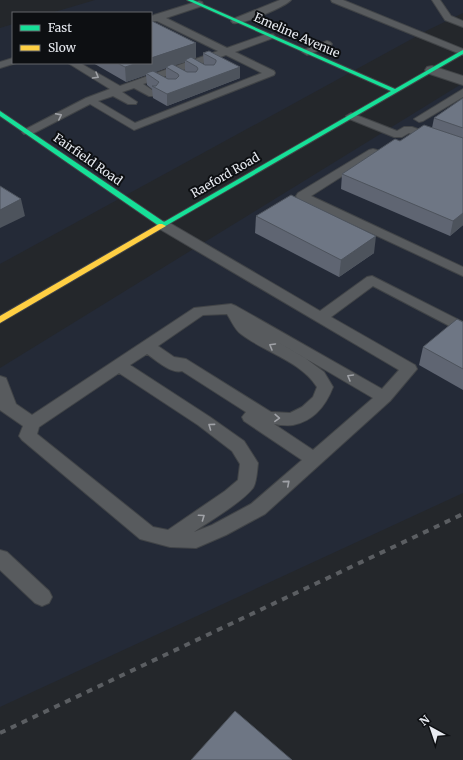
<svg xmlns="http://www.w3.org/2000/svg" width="463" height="760" font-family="Merriweather,serif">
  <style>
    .built { fill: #242a37 }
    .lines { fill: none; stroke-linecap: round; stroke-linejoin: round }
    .lane-casing { stroke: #414447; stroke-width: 2 }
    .street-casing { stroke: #414447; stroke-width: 2 }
    .fast-casing { stroke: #414447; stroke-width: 2 }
    .slow-casing { stroke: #414447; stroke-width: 2 }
    .lane { fill: #585b5e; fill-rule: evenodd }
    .street { fill: #585b5e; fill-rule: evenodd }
    .fast { fill: #16e098; fill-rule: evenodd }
    .slow { fill: #ffcf43; fill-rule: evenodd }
    .rail { stroke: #5b5e62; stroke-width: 4; stroke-dasharray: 6 6; stroke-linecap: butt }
    .wall { fill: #5f6572; fill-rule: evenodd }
    .shaded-wall { fill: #4d535c }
    .building { fill: #6e7684; stroke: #4d535c }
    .oneway { stroke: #a0a2a7 }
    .labels { text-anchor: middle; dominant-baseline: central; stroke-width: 4; stroke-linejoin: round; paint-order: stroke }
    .far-street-label { font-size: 12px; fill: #e7eaf0; stroke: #0d0f12 }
  </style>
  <rect width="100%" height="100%" fill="#24272b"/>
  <g class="built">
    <polygon points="95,0 463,0 463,13 428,30 0,264 0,28 13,24 13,63 151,63 151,13 51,13"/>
    <polygon points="463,83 463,493 0,707 0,368"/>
  </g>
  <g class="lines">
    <defs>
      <g id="lane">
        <path d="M280 0H291C285 7 242 25 233 23L231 21 233 19Z"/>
        <polygon points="331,0 343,0 463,49 463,55 332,2"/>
        <polygon points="432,0 440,0 451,16 463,21 463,27 445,20"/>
        <path d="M199 1 202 2 203 4 202 6 166 18 227 48 267 34H273L275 36 273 38 235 52 274 71 275 73 274 75 134 130 90 104 32 134H24L22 132 24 130 86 98 110 89 68 63H80L120 86 218 51 157 21H151V17L154 15ZM226 55 262 73 135 123 98 101 113 96 128 104H136L137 102 122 92 134 88 149 96H157L158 94 143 84Z"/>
        <polygon points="327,41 330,42 332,44 330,46 307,55 302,52 304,50"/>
        <polygon points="13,58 13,63 16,63 0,68 0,62"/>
        <polygon points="463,89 463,97 423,121 419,122 414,119"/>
        <polygon points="351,113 397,131 404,127 412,127 463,145 463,152 409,133 402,137 394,137 347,118 346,116"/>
        <polygon points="373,149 377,150 379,152 377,154 311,196 463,267 463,276 298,199 296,196 298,193 369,150"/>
        <path d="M163 221 168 222 320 311 367 277 372 276 463 322V333L373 286 331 317 415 365 417 369 390 401 265 514 226 535 196 548 170 547 140 539 22 440 19 436 23 426 0 410V376L6 378 16 404 32 415 194 308 231 304 236 306 382 389 399 370 158 228 156 225 158 222ZM227 314C231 320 235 330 241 334 264 352 301 361 317 387L313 397 302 407 290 413 271 412 186 359 174 357 158 346 203 315ZM264 334 373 398 313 450 274 424C280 425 287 426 293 425 314 421 326 405 333 387L324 372 305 358ZM147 354C156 360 171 374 182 371L246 412 242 417 244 421 302 460 251 504 212 525 194 532C211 520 241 503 253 488 257 481 257 470 258 463L244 441 210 417 130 365ZM119 373 198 425 232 451 240 464 238 480 225 491 168 530 153 527 37 434 39 427Z"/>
        <polygon points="0,550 7,552 49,591 52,597 49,603 42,606 35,603 0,570"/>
      </g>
      <polygon id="street" points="432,66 463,76 463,85 427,73 425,70 427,67"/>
      <polygon id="fast" points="187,0 193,0 395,89 461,51 463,50 463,54 162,228 0,116 0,111 164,222 391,91"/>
      <polygon id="slow" points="159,224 162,224 166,226 0,323 0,316"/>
    </defs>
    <use href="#lane" class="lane-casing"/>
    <use href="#street" class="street-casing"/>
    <use href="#fast" class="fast-casing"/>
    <use href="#slow" class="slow-casing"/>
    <use href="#lane" class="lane"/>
    <use href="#street" class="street"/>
    <use href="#fast" class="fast"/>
    <use href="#slow" class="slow"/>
    <polyline class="rail" points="0,733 463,514"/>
  </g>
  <g class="wall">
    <path d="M209 51 240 78 167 106 153 98 152 89 147 85 146 75 126 82 93 63H151L196 58 193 59 204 64 203 53ZM185 62V71L174 65ZM166 68V78L155 72Z"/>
    <polygon points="463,98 463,225 450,236 341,189 342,174 400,141 432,128 434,118"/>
    <polygon points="256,216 374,253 339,277 255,233"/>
    <polygon points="463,322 463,390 419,365 423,347"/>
  </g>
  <g class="shaded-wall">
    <polygon points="196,43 196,58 187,61 185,60 185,62 167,68 166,67 166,68 148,75 146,73 146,75 126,82 125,67 138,63 151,63 151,58"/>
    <polygon points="240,67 240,78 167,106 167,94"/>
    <polygon points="21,199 25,216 0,228 0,210"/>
    <polygon points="463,213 463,225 450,236 453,221"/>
    <polygon points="376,236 374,253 339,277 341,260"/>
  </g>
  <g class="building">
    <polygon points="151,21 152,21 196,43 151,58"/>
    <polygon points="209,51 240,67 167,94 152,86 156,86 159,82 146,73 153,71 168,79 176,79 179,76 178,74 166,67 172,64 187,72 196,72 198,69 197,67 185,60 191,57 205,65 214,65 216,62 216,60 203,53"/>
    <polygon points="117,63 138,63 125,67"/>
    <polygon points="463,98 463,128 434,118"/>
    <polygon points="424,125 463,138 463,213 453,221 342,174 395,139 400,141"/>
    <polygon points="0,186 21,199 0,210"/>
    <polygon points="291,195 376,236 341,260 256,216"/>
    <polygon points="457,319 463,322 463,369 423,347"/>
    <polygon points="235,711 292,760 191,760"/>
  </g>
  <defs><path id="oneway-chevron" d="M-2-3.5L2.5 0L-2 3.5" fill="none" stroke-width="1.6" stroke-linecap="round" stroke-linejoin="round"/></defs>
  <g class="oneway">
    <use href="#oneway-chevron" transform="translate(96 76) rotate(30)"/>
    <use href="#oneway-chevron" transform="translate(59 116) rotate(-27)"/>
    <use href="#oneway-chevron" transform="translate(272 346) rotate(-150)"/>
    <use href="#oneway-chevron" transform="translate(350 377) rotate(-150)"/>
    <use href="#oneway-chevron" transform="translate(277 418) rotate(2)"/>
    <use href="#oneway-chevron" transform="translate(211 426) rotate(-144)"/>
    <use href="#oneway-chevron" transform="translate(287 483) rotate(-41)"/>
    <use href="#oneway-chevron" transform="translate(202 517) rotate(-35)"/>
  </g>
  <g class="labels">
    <g class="far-street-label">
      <text transform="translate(297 35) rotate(24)">Emeline Avenue</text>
      <text transform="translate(88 159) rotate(35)">Fairfield Road</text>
      <text transform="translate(225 175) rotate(-30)">Raeford Road</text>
    </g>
  </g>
  <rect x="12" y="12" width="140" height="52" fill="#0d0f12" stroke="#64676b"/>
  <rect x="20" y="25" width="20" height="6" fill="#16e098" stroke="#64676b"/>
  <text x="48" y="32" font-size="12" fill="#e7eaf0">Fast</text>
  <rect x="20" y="45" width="20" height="6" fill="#ffcf43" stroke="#64676b"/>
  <text x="48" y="52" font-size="12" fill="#e7eaf0">Slow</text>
  <g transform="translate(431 728) rotate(320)" stroke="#0d0f12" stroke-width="3" paint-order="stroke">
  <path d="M0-3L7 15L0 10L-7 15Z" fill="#e7eaf0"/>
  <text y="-6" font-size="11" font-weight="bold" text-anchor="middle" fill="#e7eaf0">N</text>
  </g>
</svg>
